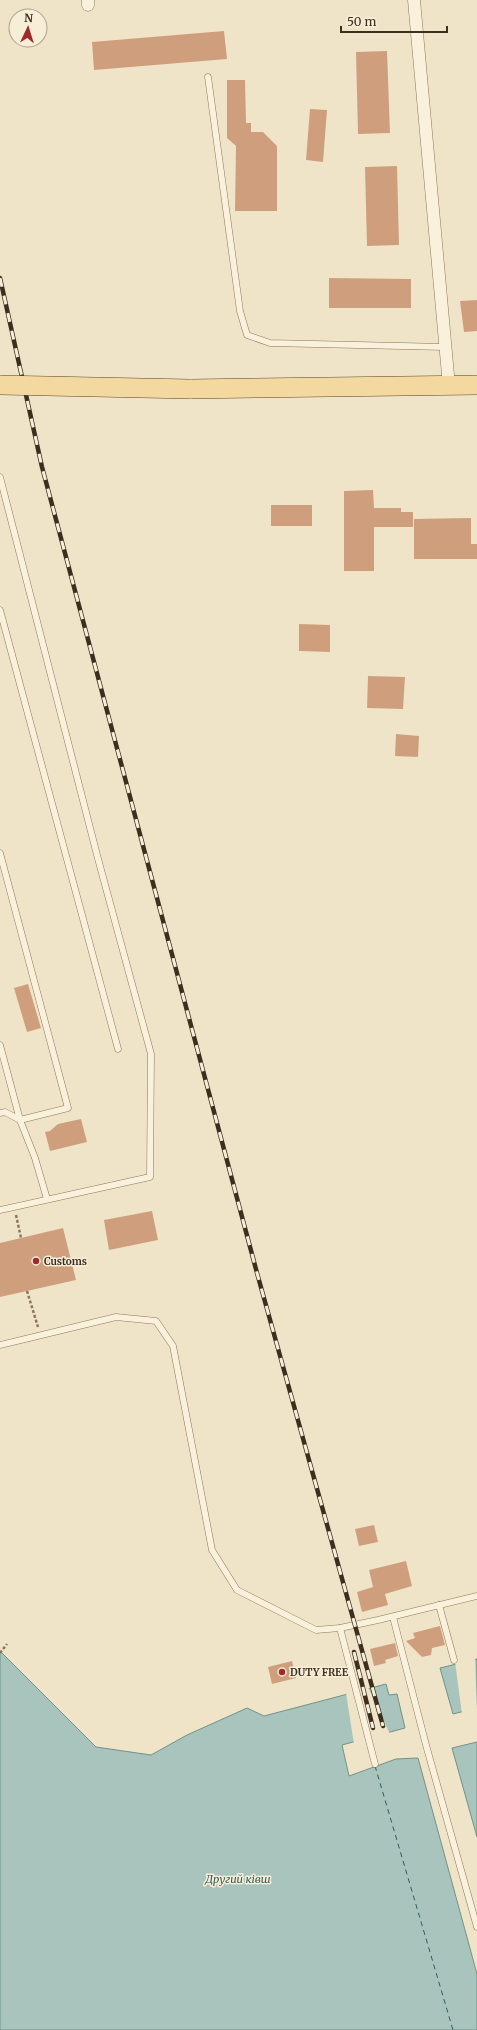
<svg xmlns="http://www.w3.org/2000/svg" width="477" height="2030" font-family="Merriweather,serif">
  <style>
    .water { fill: #a9c4bc; stroke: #6f938a }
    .pier { fill: #f0e4c8 }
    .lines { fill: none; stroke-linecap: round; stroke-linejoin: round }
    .ferry { stroke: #2f5d5a; stroke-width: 1; stroke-dasharray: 5 4; stroke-linecap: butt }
    .building { fill: #cf9f7d }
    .service-casing { stroke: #8d765c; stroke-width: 7 }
    .minor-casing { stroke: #8d765c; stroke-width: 13 }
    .primary-casing { stroke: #5b4430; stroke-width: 20 }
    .path { stroke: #8d765c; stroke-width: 2.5; stroke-dasharray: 3 2; stroke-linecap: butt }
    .service { stroke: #faf1dc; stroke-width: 6 }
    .minor { stroke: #faf1dc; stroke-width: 12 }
    .primary { stroke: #f3d9a0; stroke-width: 19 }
    .rail-casing { stroke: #3d2e20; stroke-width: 4.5 }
    .rail { stroke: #f7eed8; stroke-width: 3; stroke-dasharray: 9; stroke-linecap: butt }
    .primary-bridge-casing { stroke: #5b4430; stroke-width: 20; stroke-linecap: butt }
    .primary-bridge { stroke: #f3d9a0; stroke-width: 19 }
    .poi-dot { fill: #9e2a2b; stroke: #f7eed8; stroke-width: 1.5 }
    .labels { text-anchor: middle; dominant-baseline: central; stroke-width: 3; stroke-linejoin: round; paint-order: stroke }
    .poi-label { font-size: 10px; font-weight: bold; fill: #3d2e20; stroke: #f7eed8; text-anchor: start }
    .water-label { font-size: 11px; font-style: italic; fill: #2f5d5a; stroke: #f7eed8 }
  </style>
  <rect width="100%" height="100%" fill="#f0e4c8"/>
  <g class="water">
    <polygon points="0,1651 96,1747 151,1755 187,1735 247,1708 264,1716 386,1684 389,1695 397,1694 405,1728 342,1745 349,1776 396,1759 418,1758 477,1974 477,2030 0,2030"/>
    <polygon points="477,1659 477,1708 453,1714 440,1668"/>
    <polygon points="477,1742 477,1837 452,1748"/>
  </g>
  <g class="pier">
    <polygon points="475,1657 477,1710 462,1714 455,1662"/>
    <polygon points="368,1687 390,1734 354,1744 346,1693"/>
  </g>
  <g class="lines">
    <polyline class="ferry" points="375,1766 453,2030"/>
  </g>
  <g class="building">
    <polygon points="224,31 227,59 94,70 92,42"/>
    <polygon points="387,51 390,133 358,134 356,52"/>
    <polygon points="227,80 245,80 246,123 251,123 251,132 263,132 277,146 277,211 235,211 236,146 227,138"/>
    <polygon points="310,109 327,110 323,162 306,160"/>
    <polygon points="397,166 399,245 367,246 365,167"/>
    <polygon points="329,278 411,279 411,308 329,308"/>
    <polygon points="477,300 477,331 464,332 460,301"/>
    <polygon points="373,490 374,508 401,508 401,512 413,512 413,527 374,527 374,571 344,571 344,491"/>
    <rect x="271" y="505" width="41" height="21"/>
    <polygon points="471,518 471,544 477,544 477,559 414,559 414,519"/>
    <polygon points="299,624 330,625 330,652 299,651"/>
    <polygon points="368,676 405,677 403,709 367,708"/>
    <polygon points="396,734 419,736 418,757 395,756"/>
    <polygon points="28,984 41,1028 27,1032 14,988"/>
    <polygon points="81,1119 87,1142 50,1151 45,1132 50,1131 58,1124"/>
    <polygon points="152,1211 158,1240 109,1250 104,1220"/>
    <polygon points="63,1228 76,1280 0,1297 0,1243"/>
    <polygon points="374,1525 378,1542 359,1546 355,1529"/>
    <polygon points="406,1561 412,1586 385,1594 388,1605 362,1612 357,1592 373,1587 369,1570"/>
    <polygon points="440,1626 445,1645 432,1648 431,1655 422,1657 406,1641 415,1638 413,1633"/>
    <polygon points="395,1643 398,1656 385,1660 386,1663 374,1666 370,1649"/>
    <polygon points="292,1661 296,1678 272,1684 268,1667"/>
  </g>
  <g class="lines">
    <defs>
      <g id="service">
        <polyline points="208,77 240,311 247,335 270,343 445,347"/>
        <polyline points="0,477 97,855 151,1054 150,1177 0,1210"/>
        <polyline points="0,610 118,1049"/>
        <polyline points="0,853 68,1108 20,1120 0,1045"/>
        <polyline points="0,1113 5,1112 20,1120 35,1158 47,1199"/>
        <polyline points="0,1345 116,1317 156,1321 173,1346 212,1550 237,1590 316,1630 340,1628 378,1620 477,1596"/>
        <polyline points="439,1605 454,1660"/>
        <polyline points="393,1617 426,1745 477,1927"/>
        <polyline points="340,1628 375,1764"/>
      </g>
      <g id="minor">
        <polyline points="88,0 88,5"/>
        <polyline points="414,0 449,386"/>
      </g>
      <polyline id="primary" points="190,389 477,385"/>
    </defs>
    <use href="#service" class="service-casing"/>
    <use href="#minor" class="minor-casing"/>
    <use href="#primary" class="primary-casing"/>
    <g class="path">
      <polyline points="16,1215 21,1238"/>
      <polyline points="27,1291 38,1327"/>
      <polyline points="0,1653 7,1644"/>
    </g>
    <use href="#service" class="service"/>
    <use href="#minor" class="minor"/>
    <use href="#primary" class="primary"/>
    <defs>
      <g id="rail">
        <polyline points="0,278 42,467 257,1273 383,1726"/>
        <polyline points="354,1652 373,1728"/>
      </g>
    </defs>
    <use href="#rail" class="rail-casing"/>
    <use href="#rail" class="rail"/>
    <defs>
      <polyline id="primary-bridge" points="0,385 190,389"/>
    </defs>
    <use href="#primary-bridge" class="primary-bridge-casing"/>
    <use href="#primary-bridge" class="primary-bridge"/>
  </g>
  <g class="poi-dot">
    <circle cx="36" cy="1261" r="4"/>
    <circle cx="282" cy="1672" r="4"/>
  </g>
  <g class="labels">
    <g class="poi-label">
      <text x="44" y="1261">Customs</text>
      <text x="290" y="1672">DUTY FREE</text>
    </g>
    <g class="water-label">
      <text x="238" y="1879">Другий ківш</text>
    </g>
  </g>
  <g transform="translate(28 28) rotate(4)"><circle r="19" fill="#f7eed8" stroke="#ada18e"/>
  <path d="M0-3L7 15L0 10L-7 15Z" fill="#9e2a2b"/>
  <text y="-6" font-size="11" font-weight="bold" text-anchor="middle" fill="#3d2e20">N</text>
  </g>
  <path d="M341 26v6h106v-6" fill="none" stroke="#3d2e20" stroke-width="2"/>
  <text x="347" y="26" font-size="12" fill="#3d2e20" stroke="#f7eed8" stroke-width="3" paint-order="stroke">50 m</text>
</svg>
